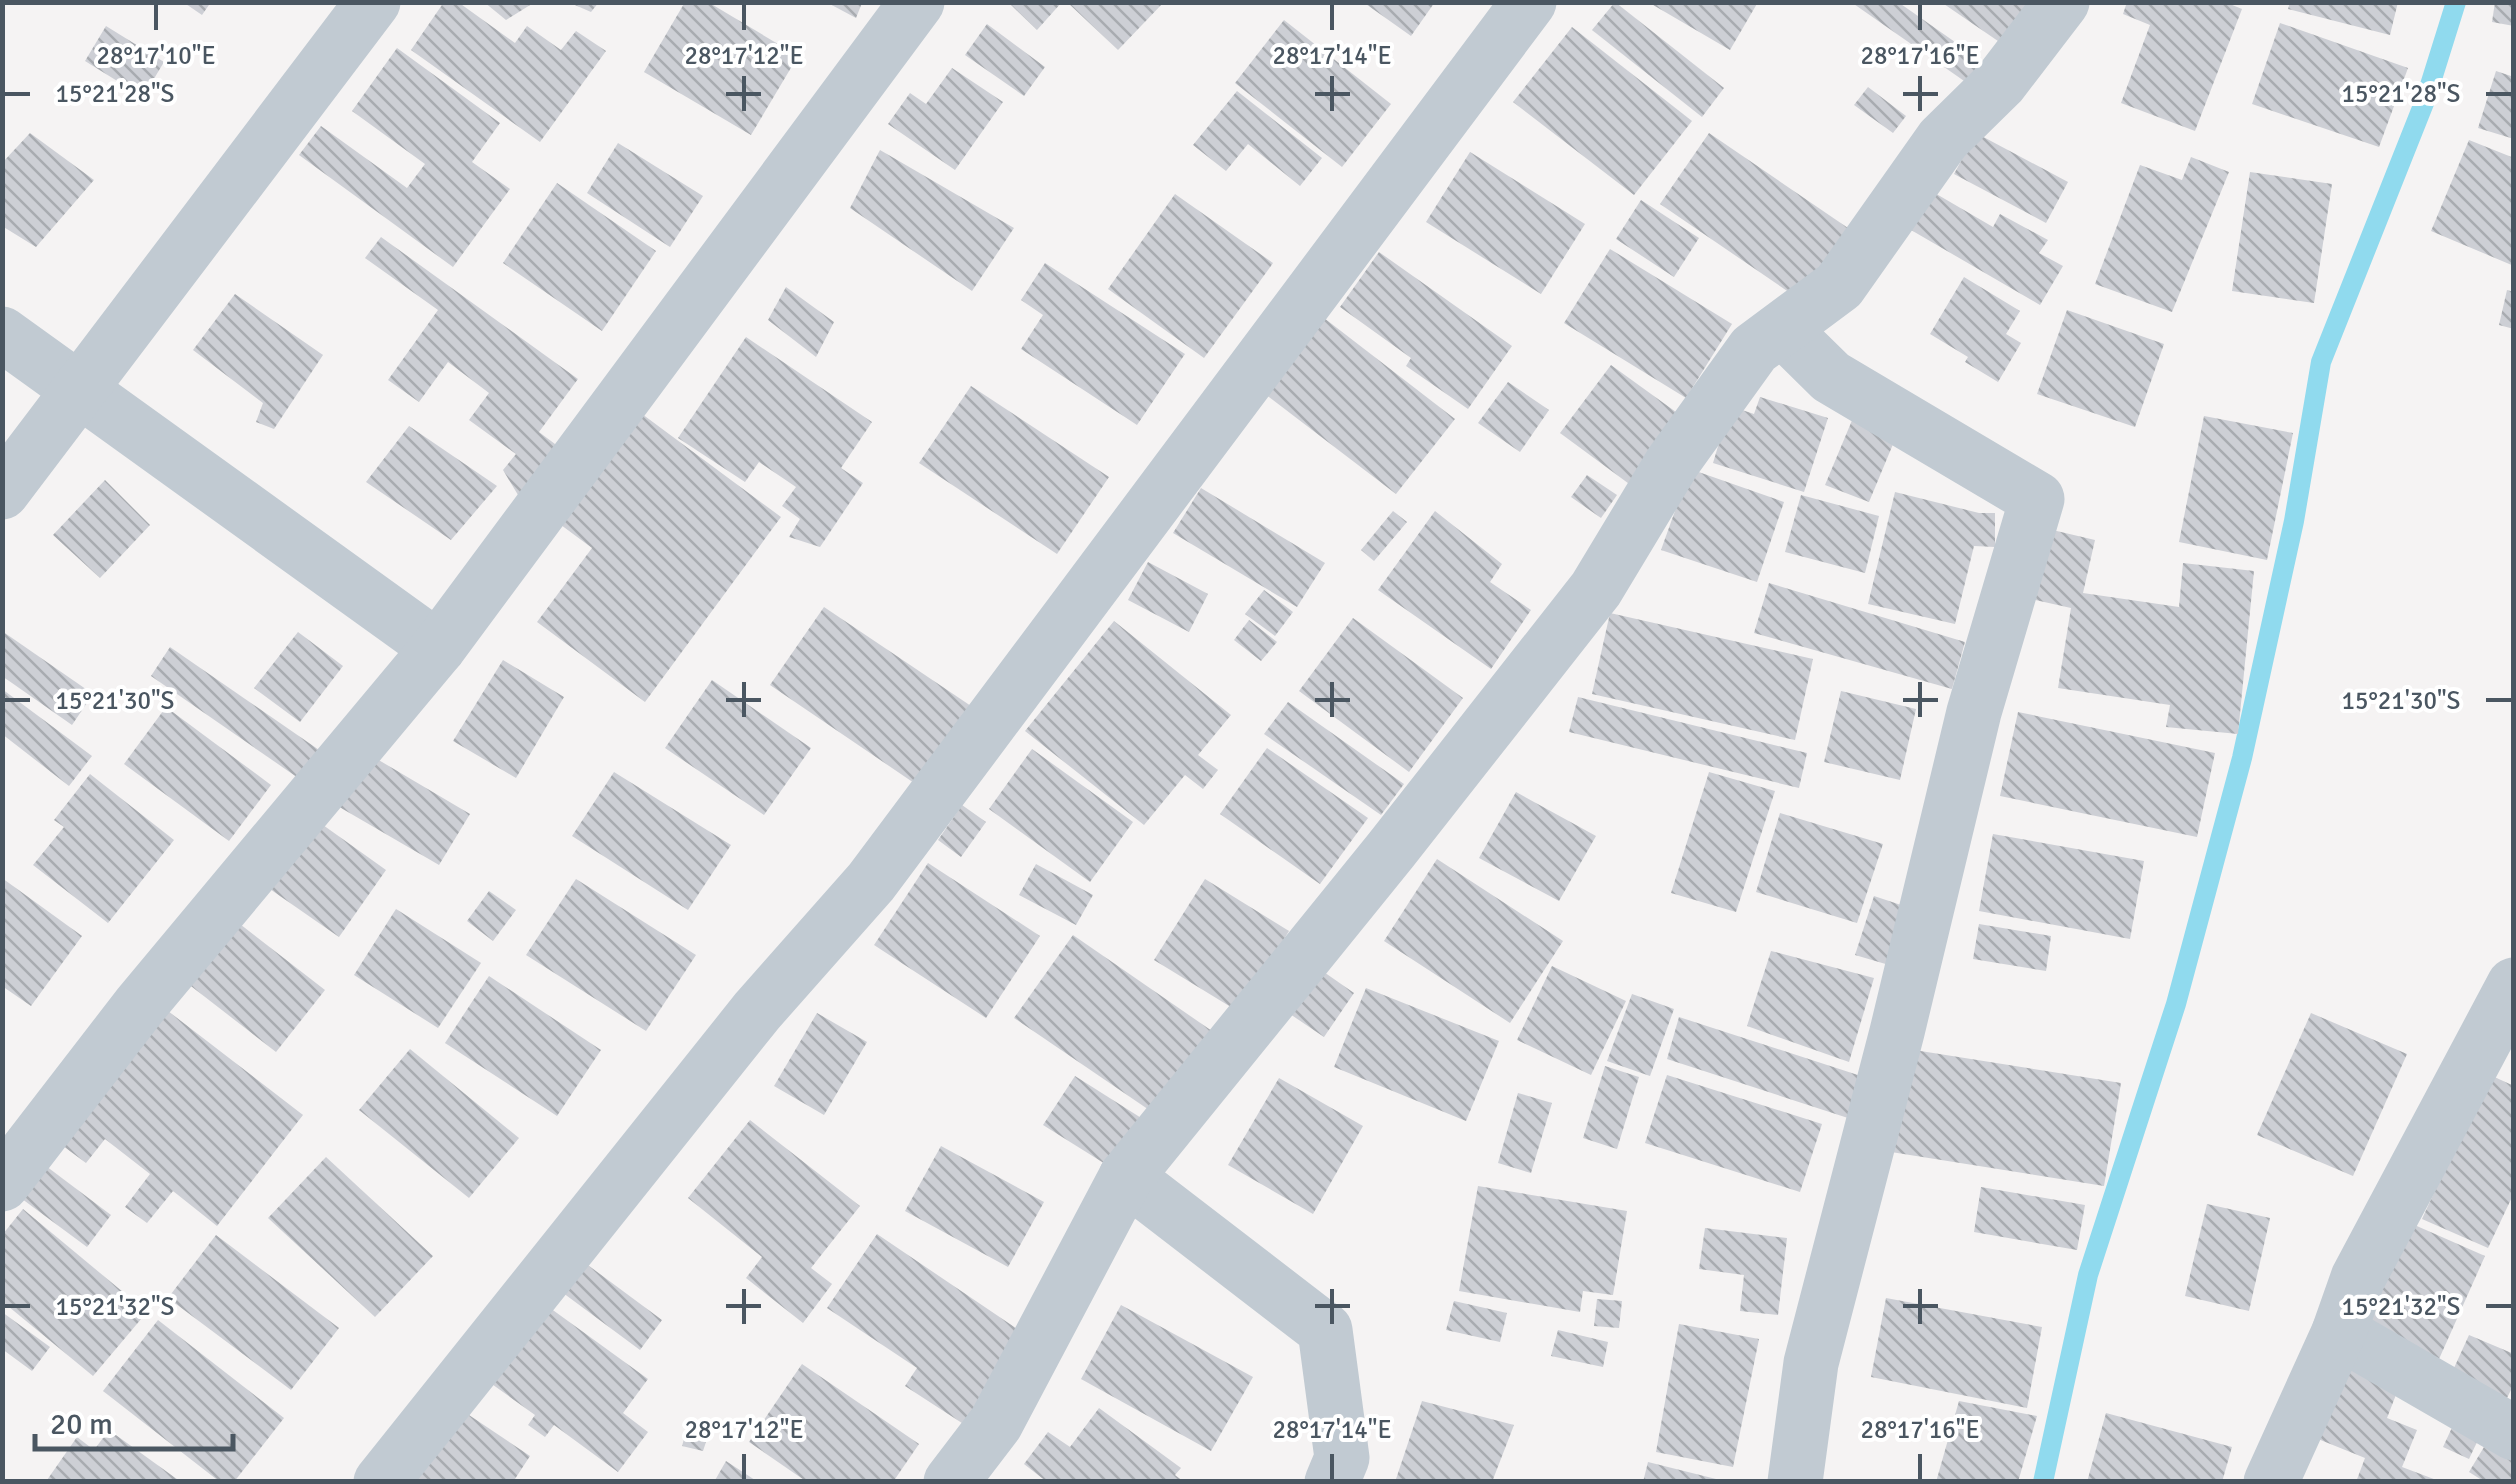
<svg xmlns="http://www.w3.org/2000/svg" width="2516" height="1484" font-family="Signika,sans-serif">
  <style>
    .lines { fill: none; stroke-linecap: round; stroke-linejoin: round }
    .stream { stroke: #90daee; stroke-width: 20 }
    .building { fill: url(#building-back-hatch) }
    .minor { stroke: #c1cad2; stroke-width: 55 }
    .ticks { fill: none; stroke: #4a5661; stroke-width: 4 }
    .ticks-label { font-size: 25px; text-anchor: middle; fill: #4a5661; stroke: #fff; stroke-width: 8; stroke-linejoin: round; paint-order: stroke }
  </style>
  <defs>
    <pattern id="building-back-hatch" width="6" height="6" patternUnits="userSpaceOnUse" patternTransform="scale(2.5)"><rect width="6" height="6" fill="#cdcfd5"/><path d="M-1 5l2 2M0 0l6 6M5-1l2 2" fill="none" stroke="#a8abb0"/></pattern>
  </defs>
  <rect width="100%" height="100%" fill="#f5f3f3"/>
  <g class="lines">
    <polyline class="stream" points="2043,1482 2088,1275 2176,1004 2242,758 2294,521 2321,362 2426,98 2456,2"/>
  </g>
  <g class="building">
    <polygon points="183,2 211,2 202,15"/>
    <polygon points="444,2 458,2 515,43 527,26 561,50 576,31 606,51 540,142 411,50"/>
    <polygon points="484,2 535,2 506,20"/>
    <polygon points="568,2 599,2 591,12"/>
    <polygon points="685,2 708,2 798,56 751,135 644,72"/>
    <polygon points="1008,2 1062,2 1037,30"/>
    <polygon points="1067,2 1164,2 1118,50"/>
    <polygon points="1363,2 1435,2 1411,36"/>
    <polygon points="1615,2 1724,88 1702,117 1592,30"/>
    <polygon points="1648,2 1758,2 1730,50"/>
    <polygon points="1851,2 1898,2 1982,61 1967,83"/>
    <polygon points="1941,2 2048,2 2014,52"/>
    <polygon points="2127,2 2225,2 2242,9 2195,131 2121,103 2150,25 2123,14"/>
    <polygon points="2290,2 2398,2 2390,35 2288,9"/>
    <polygon points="2495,2 2514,2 2514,26 2492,22"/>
    <polygon points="828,3 862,3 856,18"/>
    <polygon points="1284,20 1391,104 1342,167 1235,83"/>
    <polygon points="2280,23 2408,68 2379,147 2252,104"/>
    <polygon points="987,24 1045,67 1024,96 965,55"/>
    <polygon points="106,26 164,62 143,97 85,61"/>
    <polygon points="1572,27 1692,121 1634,195 1513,102"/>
    <polygon points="397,48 500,123 472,162 510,189 453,267 299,155 321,126 407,188 425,164 352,111"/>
    <polygon points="952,68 1003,102 955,170 888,124 910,93 926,104"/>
    <polygon points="2496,71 2514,77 2514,139 2478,128"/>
    <polygon points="1868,87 1906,116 1893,133 1854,105"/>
    <polygon points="1237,91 1322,158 1300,186 1248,144 1226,171 1193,145"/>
    <polygon points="30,133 94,180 36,247 2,226 2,163"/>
    <polygon points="1709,133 1848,228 1799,299 1660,204"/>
    <polygon points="1976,133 2068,182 2046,223 1954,174"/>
    <polygon points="2469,140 2514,158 2514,266 2431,231"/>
    <polygon points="618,143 703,196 670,247 587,193"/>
    <polygon points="880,150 1014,228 972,291 850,208"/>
    <polygon points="1470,152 1585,224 1541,294 1426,222"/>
    <polygon points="2191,157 2229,172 2172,312 2095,284 2140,165 2182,180"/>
    <polygon points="2250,172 2332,184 2314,303 2232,291"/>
    <polygon points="557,183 656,251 602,331 503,263"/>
    <polygon points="1933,192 1993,227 2000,214 2048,240 2039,253 2063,266 2040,305 1911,230"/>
    <polygon points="1175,194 1273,263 1204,358 1108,289"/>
    <polygon points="1641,200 1699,238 1674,277 1616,239"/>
    <polygon points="381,237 578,379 539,432 559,447 521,500 503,470 516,454 469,420 489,393 448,362 419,402 388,380 438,310 365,258"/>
    <polygon points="1610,249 1732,324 1686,398 1564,323"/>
    <polygon points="1379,252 1512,346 1468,409 1406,366 1411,358 1340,307"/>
    <polygon points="1045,263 1185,354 1137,425 1021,349 1043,315 1021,300"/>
    <polygon points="1964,277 2020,311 2006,334 2021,343 1998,382 1965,362 1968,357 1930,334"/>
    <polygon points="786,287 834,322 816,357 768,320"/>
    <polygon points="2507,290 2514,292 2514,329 2499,325"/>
    <polygon points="235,294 323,355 274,429 256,422 263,403 193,350"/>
    <polygon points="2067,310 2164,344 2135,427 2037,394"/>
    <polygon points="1315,311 1455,419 1396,494 1256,387"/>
    <polygon points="746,337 872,422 841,468 863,483 820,547 789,537 800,519 782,506 796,487 759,462 745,482 678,438"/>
    <polygon points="1611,365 1687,420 1636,489 1560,433"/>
    <polygon points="1508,382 1549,410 1520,452 1478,423"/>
    <polygon points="971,386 1109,477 1057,554 919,463"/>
    <polygon points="1760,397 1828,418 1804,492 1713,463 1730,406 1754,414"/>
    <polygon points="638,411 781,517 645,702 537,622 592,548 557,522"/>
    <polygon points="2204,416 2293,433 2267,560 2179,542"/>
    <polygon points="1853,418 1896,437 1869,502 1825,485"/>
    <polygon points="409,426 497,486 451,540 366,482"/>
    <polygon points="1690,469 1784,502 1757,582 1661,550"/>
    <polygon points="1587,475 1617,495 1601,518 1571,497"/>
    <polygon points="105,480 150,525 100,578 53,535"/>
    <polygon points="1201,488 1325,563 1297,607 1173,533"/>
    <polygon points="1895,492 1979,513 1995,513 1995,547 1974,546 1955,624 1868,604"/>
    <polygon points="1801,495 1879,516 1865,573 1785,552"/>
    <polygon points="1393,511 1407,522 1374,561 1361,550"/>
    <polygon points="1435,511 1502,564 1490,582 1531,610 1491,669 1378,590"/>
    <polygon points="2044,528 2095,540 2083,593 2179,607 2183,563 2254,571 2238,734 2166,727 2170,705 2058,688 2071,608 2027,598"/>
    <polygon points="1148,562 1208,594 1189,632 1128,600"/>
    <polygon points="1769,583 1965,642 1952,689 1754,633"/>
    <polygon points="1264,590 1293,612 1275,636 1245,614"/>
    <polygon points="824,607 971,706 917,785 770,685"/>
    <polygon points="1610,613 1813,659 1795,740 1592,694"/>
    <polygon points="1353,618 1463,698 1409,772 1299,691"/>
    <polygon points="1249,620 1277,642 1261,661 1234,640"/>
    <polygon points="1114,621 1231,715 1198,755 1218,770 1203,789 1185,775 1144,825 1025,731"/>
    <polygon points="2,631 93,694 72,725 2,676"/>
    <polygon points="298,632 343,666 300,722 254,688"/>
    <polygon points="170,647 335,761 314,789 151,676"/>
    <polygon points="503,660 564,697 516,778 453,741"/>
    <polygon points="712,680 811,748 764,815 665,748"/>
    <polygon points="2,689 92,756 69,786 2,734"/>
    <polygon points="1841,691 1916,709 1900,780 1824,762"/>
    <polygon points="1578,697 1807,753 1799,788 1569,732"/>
    <polygon points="1288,702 1404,784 1381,815 1264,734"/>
    <polygon points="166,707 271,785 229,841 124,764"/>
    <polygon points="2018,712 2215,753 2197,837 2000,796"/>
    <polygon points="1267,748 1368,818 1320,884 1220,814"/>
    <polygon points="360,749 470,814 439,865 329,801"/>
    <polygon points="1032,749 1133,822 1090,882 989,809"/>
    <polygon points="614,772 731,845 688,910 572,836"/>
    <polygon points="1709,772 1775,791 1736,912 1671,893"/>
    <polygon points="90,774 174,840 108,923 33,865 64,827 54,820"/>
    <polygon points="1516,792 1596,836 1559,901 1479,858"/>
    <polygon points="962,805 986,822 961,857 938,840"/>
    <polygon points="1780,813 1883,844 1857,923 1756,892"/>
    <polygon points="316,820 386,870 339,937 267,887"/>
    <polygon points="1993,834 2144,861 2130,939 1979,911"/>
    <polygon points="1437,859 1563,941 1510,1023 1384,941"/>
    <polygon points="928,863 1040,936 986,1018 874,945"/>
    <polygon points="1036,864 1093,895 1076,925 1019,895"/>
    <polygon points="2,878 82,936 31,1006 2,986"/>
    <polygon points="576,879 696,955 646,1031 526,955"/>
    <polygon points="1205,879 1289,931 1239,1012 1154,960"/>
    <polygon points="489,891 516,910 493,941 467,921"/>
    <polygon points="1874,896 1907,907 1889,965 1855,955"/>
    <polygon points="396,909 481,963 438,1028 354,975"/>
    <polygon points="236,921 325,990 276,1052 187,983"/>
    <polygon points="1979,924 2051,936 2046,971 1973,959"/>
    <polygon points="1073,935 1212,1031 1155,1114 1014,1018"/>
    <polygon points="1771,951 1874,978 1849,1062 1747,1026"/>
    <polygon points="1552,966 1626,1001 1591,1075 1517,1040"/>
    <polygon points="1321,970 1354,993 1324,1037 1290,1014"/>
    <polygon points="489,976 601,1050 557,1116 445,1043"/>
    <polygon points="1366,988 1499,1041 1466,1121 1334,1067"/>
    <polygon points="1632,994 1674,1009 1650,1076 1607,1061"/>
    <polygon points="155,1001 303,1115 217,1226 173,1191 147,1223 125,1207 150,1174 105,1139 86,1163 59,1143"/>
    <polygon points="817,1013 867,1042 824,1115 774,1086"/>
    <polygon points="2311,1013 2407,1054 2353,1176 2257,1135"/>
    <polygon points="1679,1017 1864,1077 1851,1119 1667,1059"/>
    <polygon points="410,1049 519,1138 469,1198 359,1110"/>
    <polygon points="1908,1049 2121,1083 2104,1186 1891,1152"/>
    <polygon points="1605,1066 1639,1077 1617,1149 1583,1138"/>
    <polygon points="2488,1074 2514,1086 2514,1193 2488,1248 2422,1219"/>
    <polygon points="1667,1075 1822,1124 1800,1192 1645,1143"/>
    <polygon points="1075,1076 1157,1128 1126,1177 1043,1125"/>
    <polygon points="1279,1078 1363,1126 1313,1214 1228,1165"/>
    <polygon points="1518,1093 1552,1103 1531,1173 1498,1163"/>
    <polygon points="750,1120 860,1206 811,1268 832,1284 803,1323 746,1278 762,1257 688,1198"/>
    <polygon points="941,1146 1044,1202 1008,1267 905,1211"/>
    <polygon points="326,1157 433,1256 375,1317 268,1218"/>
    <polygon points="38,1160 111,1215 87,1247 14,1193"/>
    <polygon points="1478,1186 1627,1211 1613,1295 1583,1291 1580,1312 1459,1291"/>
    <polygon points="1981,1187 2085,1205 2077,1250 1974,1232"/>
    <polygon points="2207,1204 2270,1218 2249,1311 2185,1296"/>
    <polygon points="23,1209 147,1312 93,1376 3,1302 3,1234"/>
    <polygon points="2410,1223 2485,1256 2435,1368 2360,1336"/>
    <polygon points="1705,1228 1787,1238 1778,1315 1740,1311 1744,1275 1699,1269"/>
    <polygon points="877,1234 1026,1335 965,1425 905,1386 917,1368 827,1308"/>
    <polygon points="216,1235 339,1328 291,1390 168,1298"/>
    <polygon points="577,1257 662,1320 640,1350 555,1287"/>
    <polygon points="1886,1298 2042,1327 2027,1408 1871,1377"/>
    <polygon points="1597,1299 1622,1301 1619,1328 1594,1326"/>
    <polygon points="539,1300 648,1379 623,1413 648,1432 618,1472 554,1425 545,1437 528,1425 535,1415 482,1377"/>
    <polygon points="1454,1301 1507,1313 1500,1342 1446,1330"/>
    <polygon points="1121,1305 1253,1377 1211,1451 1081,1379"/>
    <polygon points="2,1312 50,1347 32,1371 2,1349"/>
    <polygon points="158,1320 284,1418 234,1482 220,1482 103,1391"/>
    <polygon points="1679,1324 1759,1339 1733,1467 1656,1452"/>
    <polygon points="1558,1330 1608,1342 1603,1367 1551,1356"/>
    <polygon points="2469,1335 2514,1354 2514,1384 2504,1404 2449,1379"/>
    <polygon points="2351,1354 2404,1374 2387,1418 2417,1430 2402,1467 2439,1481 2356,1482 2365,1458 2318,1439"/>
    <polygon points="802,1364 919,1444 893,1482 807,1482 749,1442"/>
    <polygon points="1422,1401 1514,1425 1492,1482 1395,1482"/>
    <polygon points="1959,1401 2037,1416 2018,1482 1936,1482"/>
    <polygon points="1099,1408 1181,1468 1175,1475 1184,1482 1047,1482 1024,1464 1048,1432 1070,1447"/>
    <polygon points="2461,1408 2487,1421 2469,1459 2443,1447"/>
    <polygon points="460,1409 530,1456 513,1482 410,1482"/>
    <polygon points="2106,1413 2232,1447 2222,1482 2087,1482"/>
    <polygon points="690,1418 712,1424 703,1451 682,1446"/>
    <polygon points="109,1430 181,1482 47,1480 77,1437 94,1450"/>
    <polygon points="2490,1437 2514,1451 2514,1482 2485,1482 2469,1472"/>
    <polygon points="726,1461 758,1482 714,1482"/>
    <polygon points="1648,1462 1720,1480 1719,1482 1643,1482"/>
  </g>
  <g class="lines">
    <g class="minor">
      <polyline points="1782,329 1831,377 2037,499 1974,712 1897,1032 1811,1363 1795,1482"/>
      <polyline points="2,334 438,648"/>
      <polyline points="2,492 373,2"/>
      <polyline points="1126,1177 1325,1330 1342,1458 1332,1482"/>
      <polyline points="2,1184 140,1005 438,648 917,2"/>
      <polyline points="2339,1332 2514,1433"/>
      <polyline points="381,1482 757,1011 871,882 1529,2"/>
      <polyline points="951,1482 996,1423 1126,1177 1391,850 1596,589 1672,463 1754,349 1839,286 1943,139 2000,83 2062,2"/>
      <polyline points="2271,1482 2339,1332 2358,1278 2514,985"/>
    </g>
  </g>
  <path class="ticks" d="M156 5V30M744 5V30M1332 5V30M1920 5V30M744 76V111M1332 76V111M1920 76V111M5 94H30M726 94H761M1315 94H1350M1903 94H1938M2486 94H2511M744 682V717M1332 682V717M1920 682V717M5 700H30M726 700H761M1315 700H1350M1903 700H1938M2486 700H2511M744 1289V1324M1332 1289V1324M1920 1289V1324M5 1306H30M726 1306H761M1315 1306H1350M1903 1306H1938M2486 1306H2511M744 1454V1479M1332 1454V1479M1920 1454V1479"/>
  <g class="ticks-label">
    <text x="156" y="64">28°17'10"E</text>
    <text x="744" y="64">28°17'12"E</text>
    <text x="1332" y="64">28°17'14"E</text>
    <text x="1920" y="64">28°17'16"E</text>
    <text x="115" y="102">15°21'28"S</text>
    <text x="2401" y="102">15°21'28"S</text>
    <text x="115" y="709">15°21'30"S</text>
    <text x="2401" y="709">15°21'30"S</text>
    <text x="115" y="1315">15°21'32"S</text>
    <text x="2401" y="1315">15°21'32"S</text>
    <text x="744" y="1438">28°17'12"E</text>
    <text x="1332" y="1438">28°17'14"E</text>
    <text x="1920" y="1438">28°17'16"E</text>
  </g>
  <rect width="2516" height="1484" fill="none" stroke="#4a5661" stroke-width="10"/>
  <path d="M35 1434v15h198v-15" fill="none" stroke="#4a5661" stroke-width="5"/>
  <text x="50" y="1434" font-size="30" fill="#4a5661" stroke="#ffffff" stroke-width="8" paint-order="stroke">20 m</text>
</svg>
